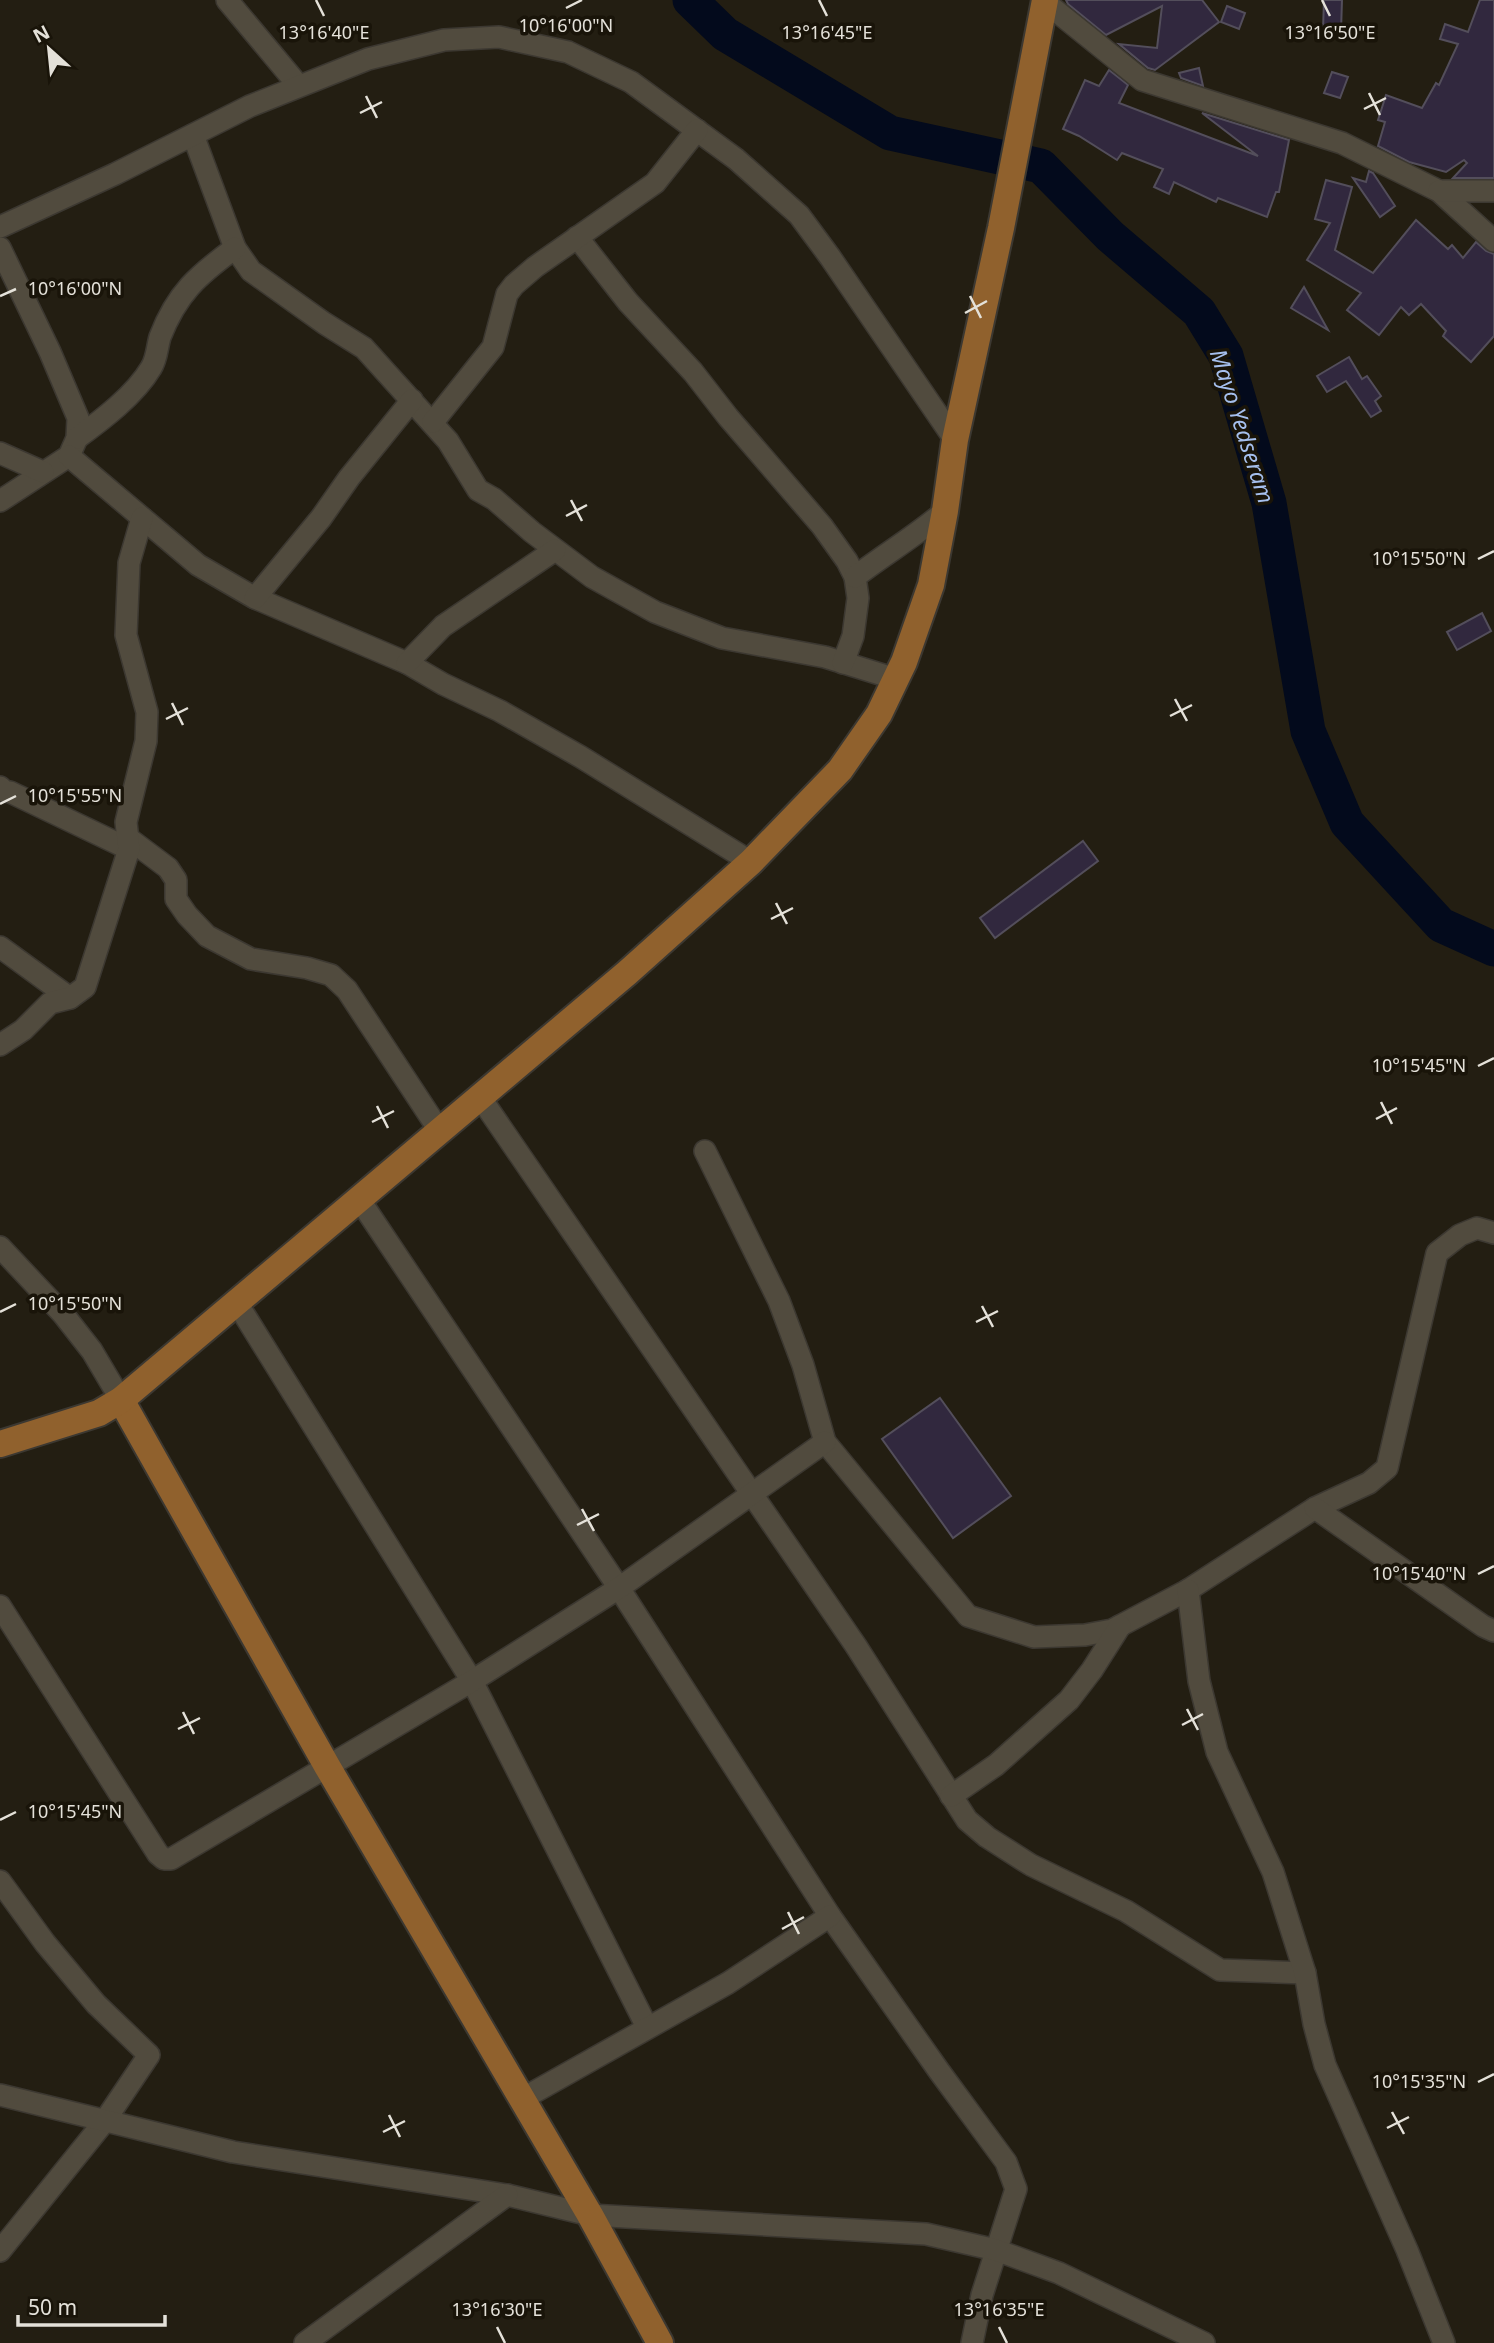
<svg xmlns="http://www.w3.org/2000/svg" width="1494" height="2343" font-family="'Noto Sans',sans-serif">
  <style>
    .lines { fill: none; stroke-linecap: round; stroke-linejoin: round }
    .river { stroke: #030a1c; stroke-width: 35 }
    .building { fill: #31283e; stroke: #534e5b; stroke-width: 2 }
    .minor-casing { stroke: #3c3831; stroke-width: 24 }
    .major-casing { stroke: #3c3831; stroke-width: 30 }
    .minor { stroke: #514b3e; stroke-width: 21 }
    .major { stroke: #90612d; stroke-width: 26 }
    .ticks { fill: none; stroke: #e4e1d9; stroke-width: 2.5 }
    .labels { text-anchor: middle; dominant-baseline: central; stroke-width: 7; stroke-linejoin: round; paint-order: stroke }
    .water-label { font-size: 23px; font-style: italic; fill: #a5bfed; stroke: #191409 }
    .ticks-label { font-size: 18px; text-anchor: middle; fill: #e4e1d9; stroke: #191409; stroke-width: 7; stroke-linejoin: round; paint-order: stroke }
  </style>
  <rect width="100%" height="100%" fill="#231e12"/>
  <g class="lines">
    <polyline class="river" points="690,0 725,34 890,133 1041,166 1110,236 1199,312 1226,356 1269,503 1308,731 1347,823 1441,925 1494,949"/>
  </g>
  <g class="building">
    <polygon points="1066,0 1202,0 1219,22 1155,70 1148,68 1119,44 1157,48 1162,6 1106,35 1068,4"/>
    <polygon points="1324,0 1342,0 1341,31 1323,30"/>
    <polygon points="1480,0 1494,0 1494,178 1453,178 1467,163 1464,160 1446,172 1409,162 1378,146 1385,122 1378,120 1386,95 1422,108 1436,83 1439,85 1458,44 1440,39 1445,24 1468,32"/>
    <polygon points="1227,6 1245,13 1239,29 1221,22"/>
    <polygon points="1199,68 1203,86 1181,78 1179,73"/>
    <polygon points="1109,70 1128,85 1119,103 1258,156 1202,113 1289,140 1279,192 1276,192 1267,217 1218,198 1216,202 1174,182 1169,194 1154,187 1163,169 1122,153 1117,160 1079,136 1063,129 1085,80 1099,86"/>
    <polygon points="1332,72 1348,77 1340,98 1324,93"/>
    <polygon points="1369,171 1373,173 1395,206 1380,217 1353,178 1366,182"/>
    <polygon points="1326,180 1352,187 1335,250 1373,273 1416,220 1448,249 1452,245 1463,258 1476,242 1486,251 1494,254 1494,336 1471,362 1443,336 1446,331 1421,304 1409,315 1401,307 1379,335 1347,310 1361,293 1307,260 1330,223 1315,219"/>
    <polygon points="1304,287 1328,330 1291,308"/>
    <polygon points="1349,357 1362,379 1367,376 1381,396 1375,401 1381,411 1371,417 1346,381 1327,392 1317,376"/>
    <polygon points="1482,613 1491,631 1457,650 1447,632"/>
    <polygon points="1083,841 1098,861 995,938 980,918"/>
    <polygon points="940,1398 1011,1496 953,1538 882,1439"/>
  </g>
  <g class="lines">
    <defs>
      <g id="minor">
        <polyline points="227,0 298,85"/>
        <polyline points="1045,2 1142,80 1342,143 1439,191 1494,241"/>
        <polyline points="193,135 235,248 251,271 324,323 364,348 448,441 478,490 494,499 532,532 592,577 655,612 722,638 825,657 896,679"/>
        <polyline points="1439,191 1494,191"/>
        <polyline points="0,227 115,174 250,106 368,59 444,40 499,37 568,52 631,82 736,159 799,215 830,257 955,440"/>
        <polyline points="577,237 628,302 693,372 728,417 822,526 847,561 855,577 858,598 853,636 843,663"/>
        <polyline points="0,248 50,352 78,418 77,438 69,456 0,501"/>
        <polyline points="433,422 493,347 507,294 514,285 535,267 655,183 697,130"/>
        <path d="M77 438C102 420 135 395 151 368 157 359 157 347 160 337 177 293 198 275 235 248"/>
        <polyline points="0,453 43,472"/>
        <polyline points="69,456 198,565 255,598 407,663 443,684 500,711 581,757 751,862"/>
        <path d="M855 577C885 554 917 535 945 511"/>
        <polyline points="255,598 321,518 349,478 412,400"/>
        <polyline points="407,663 443,626 555,550"/>
        <polyline points="0,787 4,791 10,792 129,849"/>
        <polyline points="128,838 168,868 176,880 176,899 187,915 207,936 251,959 307,968 331,975 347,990 439,1130"/>
        <polyline points="0,947 70,998"/>
        <polyline points="0,1045 23,1030 50,1003 70,998 85,987 129,849 126,822 146,741 147,712 126,635 129,563 142,518"/>
        <polyline points="480,1097 856,1646 967,1820 987,1837 1031,1865 1126,1911 1220,1970 1305,1973"/>
        <polyline points="705,1151 779,1301 803,1365 825,1442 968,1616 1034,1637 1085,1635 1112,1630 1188,1590 1315,1508 1369,1483 1387,1468 1437,1253 1460,1235 1477,1228 1494,1233"/>
        <polyline points="359,1199 619,1588 830,1916 939,2071 1006,2162 1016,2189 982,2295 972,2343"/>
        <polyline points="0,1247 63,1314 92,1351 121,1400"/>
        <polyline points="237,1303 472,1681 647,2027"/>
        <polyline points="1315,1508 1483,1626 1494,1631"/>
        <polyline points="1188,1590 1199,1681 1217,1752 1273,1872 1305,1973 1314,2024 1325,2065 1407,2250 1444,2343"/>
        <polyline points="0,1606 158,1854 164,1859 171,1859 472,1681 619,1588 825,1442"/>
        <polyline points="951,1796 996,1765 1069,1700 1092,1670 1120,1626"/>
        <polyline points="0,1881 45,1943 96,2004 149,2055 104,2122 0,2251"/>
        <polyline points="0,2095 233,2152 507,2195 590,2215 926,2234 996,2250 1059,2273 1204,2343"/>
        <polyline points="522,2099 728,1983 830,1916"/>
        <polyline points="305,2343 507,2195"/>
      </g>
      <g id="major">
        <polyline points="121,1400 327,1766 590,2215 660,2343"/>
        <polyline points="0,1444 99,1413 121,1400 627,973 751,862 840,770 879,714 904,662 931,585 945,511 955,440 1001,228 1045,0"/>
      </g>
    </defs>
    <use href="#minor" class="minor-casing"/>
    <use href="#major" class="major-casing"/>
    <use href="#minor" class="minor"/>
    <use href="#major" class="major"/>
  </g>
  <path class="ticks" d="M316 0 324 16M819 0 827 16M1322 0 1330 16M566 8 582 0M1369 93 1380 115M366 96 377 118M1364 109 1386 98M360 113 382 102M0 296 16 289M970 296 981 318M965 313 987 301M571 500 582 521M566 516 587 505M1478 559 1494 551M1175 699 1187 721M172 703 183 725M1170 716 1192 705M166 719 188 708M0 804 16 796M776 903 787 924M771 919 793 908M1478 1066 1494 1058M1381 1102 1392 1124M377 1106 388 1128M1376 1119 1397 1108M372 1122 394 1111M982 1306 993 1327M0 1312 16 1304M976 1322 998 1311M582 1509 594 1531M577 1525 599 1514M1478 1574 1494 1566M1187 1709 1198 1730M183 1712 194 1734M1182 1725 1203 1714M178 1729 200 1718M0 1820 16 1812M788 1912 799 1934M782 1929 804 1917M1478 2082 1494 2074M1392 2112 1404 2134M389 2115 400 2137M1387 2128 1409 2117M383 2132 405 2121M497 2327 505 2343M999 2327 1007 2343"/>
  <g class="labels">
    <g class="water-label">
      <text transform="translate(1243 426) rotate(72)">Mayo Yedseram</text>
    </g>
  </g>
  <g class="ticks-label">
    <text x="566" y="32">10°16'00"N</text>
    <text x="324" y="39">13°16'40"E</text>
    <text x="827" y="39">13°16'45"E</text>
    <text x="1330" y="39">13°16'50"E</text>
    <text x="75" y="295">10°16'00"N</text>
    <text x="1419" y="565">10°15'50"N</text>
    <text x="75" y="802">10°15'55"N</text>
    <text x="1419" y="1072">10°15'45"N</text>
    <text x="75" y="1310">10°15'50"N</text>
    <text x="1419" y="1580">10°15'40"N</text>
    <text x="75" y="1818">10°15'45"N</text>
    <text x="1419" y="2088">10°15'35"N</text>
    <text x="497" y="2316">13°16'30"E</text>
    <text x="999" y="2316">13°16'35"E</text>
  </g>
  <g transform="translate(49 49) rotate(333)" stroke="#191409" stroke-width="5" paint-order="stroke">
  <path d="M0-5L12 26L0 18L-12 26Z" fill="#e4e1d9"/>
  <text y="-10" font-size="19" font-weight="bold" text-anchor="middle" fill="#e4e1d9">N</text>
  </g>
  <path d="M18 2315v10h147v-10" fill="none" stroke="#e4e1d9" stroke-width="3.5"/>
  <text x="28" y="2315" font-size="21" fill="#e4e1d9" stroke="#191409" stroke-width="5" paint-order="stroke">50 m</text>
</svg>
